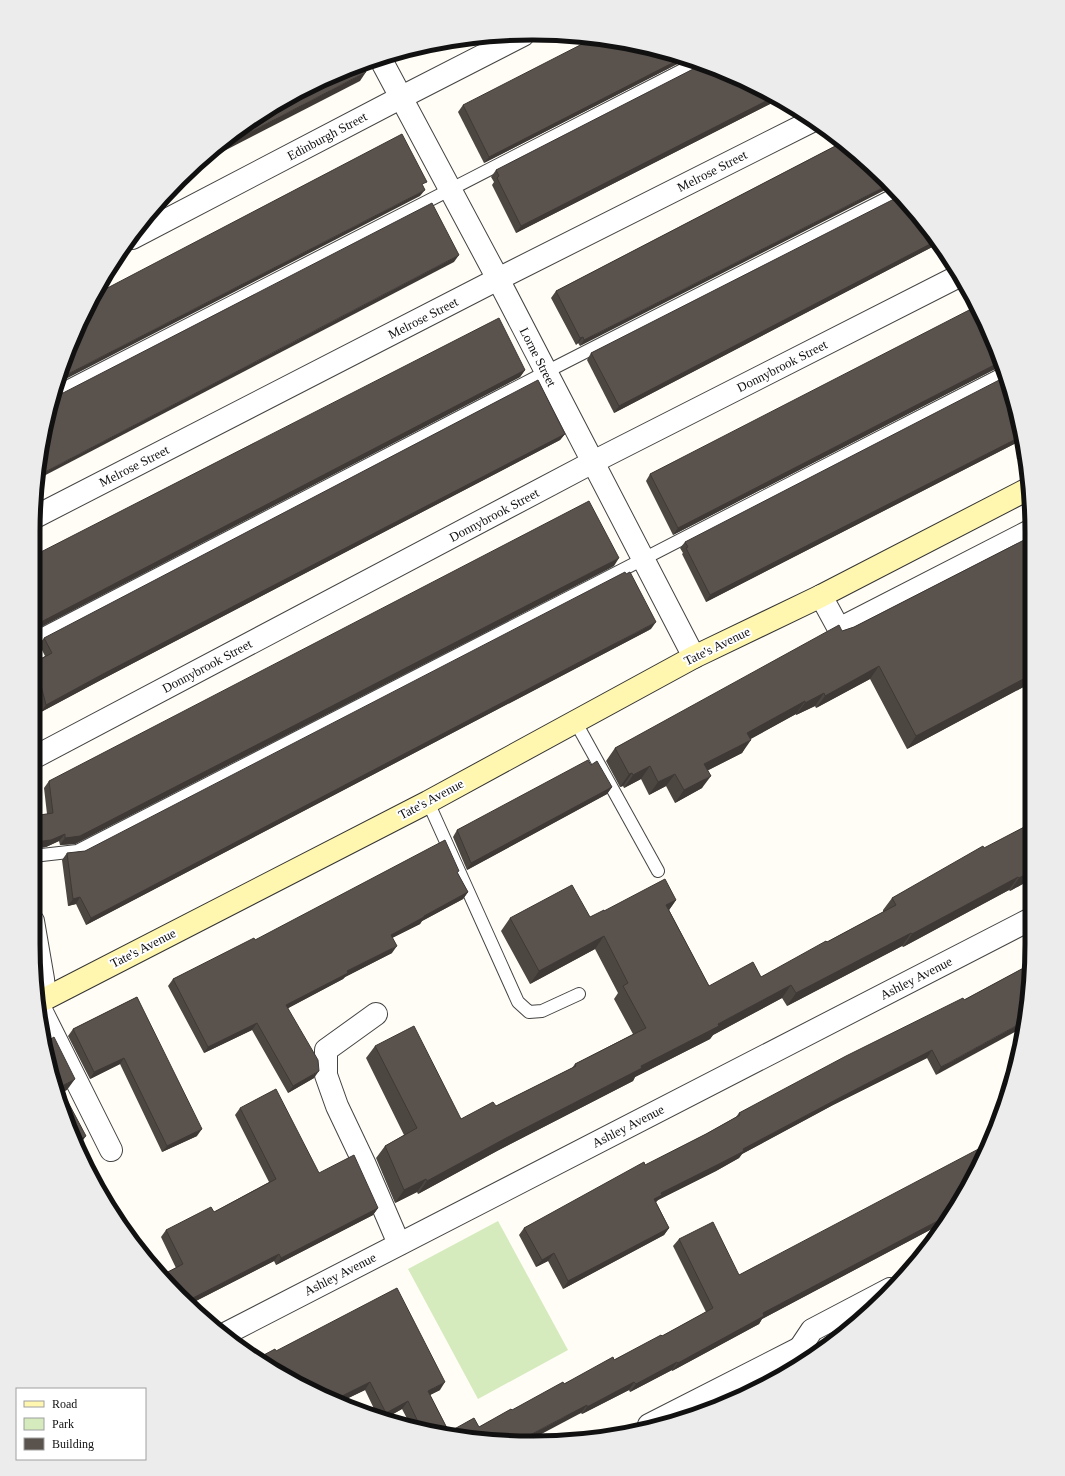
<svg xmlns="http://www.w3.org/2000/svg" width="1065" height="1476" font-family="'Times New Roman',serif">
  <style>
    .green { fill: #d5ebbd }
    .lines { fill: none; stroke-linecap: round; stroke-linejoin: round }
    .lane-casing { stroke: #444; stroke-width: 14 }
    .street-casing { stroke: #444; stroke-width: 24 }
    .secondary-casing { stroke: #333; stroke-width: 24 }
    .lane { stroke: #fff; stroke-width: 12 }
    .street { stroke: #fff; stroke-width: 22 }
    .secondary { stroke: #fff6b0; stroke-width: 22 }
    .wall { fill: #4d4742 }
    .shaded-wall { fill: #3f3936 }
    .building { fill: #5a524d; stroke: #3f3936 }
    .labels { text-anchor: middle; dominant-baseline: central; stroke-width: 4; stroke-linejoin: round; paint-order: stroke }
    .street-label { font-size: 13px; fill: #111; stroke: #fff }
    .rim { fill: none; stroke: #111; stroke-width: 5 }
  </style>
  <rect width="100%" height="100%" fill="#fffdf5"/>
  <polygon class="green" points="498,1221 568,1350 478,1399 408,1269"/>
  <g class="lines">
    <defs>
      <g id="lane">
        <polyline points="55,393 696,63"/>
        <polyline points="33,639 546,372 897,193"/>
        <polyline points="575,721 658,871"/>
        <polyline points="428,802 518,1002 529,1012 542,1011 579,994"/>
        <polyline points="33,856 77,851 1004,373"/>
      </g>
      <g id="street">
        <polyline points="380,58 498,279 694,657"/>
        <polyline points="132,238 400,98 523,35"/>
        <polyline points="35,517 498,279 812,121"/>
        <polyline points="821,596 839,629 1028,532"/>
        <polyline points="33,758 593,462 957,277"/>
        <polyline points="33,921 43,979 45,999"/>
        <polyline points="42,1012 111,1150"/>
        <polyline points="376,1014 326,1050 326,1075 337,1106 365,1165 399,1244"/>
        <polyline points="225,1334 1031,919"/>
        <polyline points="800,1348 812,1330 890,1289"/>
        <polyline points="649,1425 800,1348"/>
      </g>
      <polyline id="secondary" points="41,1001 428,802 694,657 821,596 1028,489"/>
    </defs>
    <use href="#lane" class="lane-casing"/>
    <use href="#street" class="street-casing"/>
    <use href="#secondary" class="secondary-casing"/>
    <use href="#lane" class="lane"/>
    <use href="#street" class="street"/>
    <use href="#secondary" class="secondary"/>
  </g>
  <g class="wall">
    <polygon points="438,44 427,50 426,47"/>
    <polygon points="662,50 687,59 484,163 458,112 463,105"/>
    <polygon points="754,85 778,100 516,233 492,185 494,182 491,177 496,170"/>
    <polygon points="843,142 580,346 578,343 576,345 551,298 556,291"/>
    <polygon points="908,203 936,245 614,413 587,360 591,353"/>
    <polygon points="981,312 1001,366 673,535 646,481 650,474"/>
    <polygon points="525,370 520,377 37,629 33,606 33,556"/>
    <polygon points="1015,403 1022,440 706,602 682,554 683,553 680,548 685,542"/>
    <polygon points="565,434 560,440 99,681 41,712 33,678 33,665 35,662 45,656 39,644 44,638"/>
    <polygon points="1028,538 1029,684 907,749 870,679 816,708 815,706 796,715 796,714 750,739 742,753 708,770 702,788 675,803 666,786 649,795 641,779 624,788 623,786 620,787 606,761 615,748 842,631 854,627"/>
    <polygon points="614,566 75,844 60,845 59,841 46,847 33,849 33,816 47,814 44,788 49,781"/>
    <polygon points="651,629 86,925 76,904 68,906 62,860 67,853 85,851"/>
    <polygon points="591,765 612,787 607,794 467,870 453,837 457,830"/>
    <polygon points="1030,824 1030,880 1010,891 1009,890 903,947 902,946 787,1006 782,998 713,1035 710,1039 635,1077 633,1081 497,1151 418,1194 417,1192 395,1203 376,1158 385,1146 404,1135 366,1058 375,1046 461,1119 496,1106 572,1068 575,1064 633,1034 614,999 618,993 595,949 530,984 501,931 510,918 590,917 604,911 676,900 669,910 709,986 761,977 883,912 883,910 892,898"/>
    <polygon points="457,872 468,892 463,899 422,921 420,924 392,938 392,953 345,977 343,979 288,1008 314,1078 288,1093 252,1030 204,1053 168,986 173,979 255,940"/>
    <polygon points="1031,964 936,1075 927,1058 833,1105 742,1154 739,1158 716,1171 658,1200 656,1202 669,1228 664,1235 563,1289 548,1261 536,1267 519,1235 524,1228 706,1134 736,1117 739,1113 964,1000"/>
    <polygon points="137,997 197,1136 162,1152 120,1064 90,1079 68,1036 73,1029"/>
    <polygon points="240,1108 319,1173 378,1208 373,1215 276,1265 274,1261 190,1304 164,1274 176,1268 161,1237 166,1230 214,1212 269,1182 235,1115"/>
    <polygon points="980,1165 945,1222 762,1319 759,1324 672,1371 672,1370 630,1392 629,1390 582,1414 581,1413 467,1439 412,1428 402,1409 384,1419 378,1417 365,1390 340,1402 312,1392 276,1351 440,1390 430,1395 449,1432 479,1427 564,1384 614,1360 662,1336 706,1312 673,1246 679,1239 739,1275"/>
  </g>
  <g class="shaded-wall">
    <polygon points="438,44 427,50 430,46"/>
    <polygon points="682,58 687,59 484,163 489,157"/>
    <polygon points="366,72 360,81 193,167 206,155"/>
    <polygon points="774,97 778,100 516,233 521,226"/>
    <polygon points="888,185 891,187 580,346 584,340"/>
    <polygon points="425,190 420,196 58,383 60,378"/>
    <polygon points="934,242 936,245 614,413 619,406"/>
    <polygon points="459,255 454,262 38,479 39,475"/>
    <polygon points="583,337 578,343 576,345 580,338"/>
    <polygon points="1000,362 1001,366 673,535 678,528"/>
    <polygon points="525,370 520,377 37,629 41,622"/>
    <polygon points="565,434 560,440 99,681 41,712 46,705 103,674"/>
    <polygon points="1022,436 1022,440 706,602 710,595"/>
    <polygon points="619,558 614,566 75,844 60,845 65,838"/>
    <polygon points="656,622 651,629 86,925 91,918"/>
    <polygon points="879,666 870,679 816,708 825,696"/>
    <polygon points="1029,676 1029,684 907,749 916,736"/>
    <polygon points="824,693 815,706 796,715 805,703"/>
    <polygon points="805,701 796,714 738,746 747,733"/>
    <polygon points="751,740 742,753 695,777 704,764"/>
    <polygon points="650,766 641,779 624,788 633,775"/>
    <polygon points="632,773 623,786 620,787 629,774"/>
    <polygon points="675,774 666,786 649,795 658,782"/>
    <polygon points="711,776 702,788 675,803 684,790"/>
    <polygon points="612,787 607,794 467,870 471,863"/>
    <polygon points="65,834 59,841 46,847 33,849 33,844 34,842"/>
    <polygon points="1030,872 1030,880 1010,891 1019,878"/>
    <polygon points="1018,877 1009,890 903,947 912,934"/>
    <polygon points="468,892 463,899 422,921 420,924 386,941 391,935 424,916"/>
    <polygon points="80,897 76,904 68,906 73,899"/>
    <polygon points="676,900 667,913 666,905"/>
    <polygon points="911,933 902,946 787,1006 796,993"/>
    <polygon points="604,936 595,949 530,984 539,971"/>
    <polygon points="397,946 392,953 345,977 343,979 281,1012 286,1005 347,971"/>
    <polygon points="791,985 782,998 713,1035 710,1039 635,1077 633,1081 497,1151 418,1194 427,1181 506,1138 641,1066"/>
    <polygon points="1023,1022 1022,1028 936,1075 941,1067"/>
    <polygon points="257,1023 252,1030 204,1053 208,1047"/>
    <polygon points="932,1050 927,1058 833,1105 742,1154 739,1158 716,1171 658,1200 656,1202 649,1206 654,1199 661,1193 839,1098"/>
    <polygon points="124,1058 120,1064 90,1079 94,1072"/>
    <polygon points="319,1071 314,1078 288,1093 293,1086"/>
    <polygon points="75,1079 67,1090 58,1095 60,1087"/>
    <polygon points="202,1129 197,1136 162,1152 167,1146"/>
    <polygon points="86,1136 78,1147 78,1148 76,1142"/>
    <polygon points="426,1179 417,1192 395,1203 404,1190"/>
    <polygon points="378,1208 373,1215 276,1265 281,1258"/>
    <polygon points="949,1215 945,1222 762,1319 759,1324 672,1371 678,1363 763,1313"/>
    <polygon points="669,1228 664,1235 563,1289 568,1281"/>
    <polygon points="554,1253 548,1261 536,1267 542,1260"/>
    <polygon points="279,1254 274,1261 190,1304 187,1301"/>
    <polygon points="677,1362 672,1370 630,1392 636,1384"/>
    <polygon points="370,1382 365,1390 340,1402 334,1400"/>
    <polygon points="445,1382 440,1390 422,1399 428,1391"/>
    <polygon points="634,1382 629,1390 582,1414 587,1407"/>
    <polygon points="408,1401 402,1409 384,1419 382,1418 386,1413"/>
    <polygon points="587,1405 581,1413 532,1439 522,1439"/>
  </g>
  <g class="building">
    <polygon points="592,39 662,50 682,58 489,157 463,105"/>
    <polygon points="362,64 366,72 206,155 283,100"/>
    <polygon points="701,65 754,85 774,97 521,226 497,178 499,176 496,170"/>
    <polygon points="402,134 427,182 422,184 425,190 60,378 71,342 94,295"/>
    <polygon points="843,142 888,185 584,340 583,337 580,338 556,291"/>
    <polygon points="900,196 908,203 934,242 619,406 591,353"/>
    <polygon points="432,203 459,255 39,475 43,435 56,392 63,393"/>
    <polygon points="977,306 981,312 1000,362 678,528 650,474"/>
    <polygon points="499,318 525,370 41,622 33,569 33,556"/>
    <polygon points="1005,377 1015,403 1022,436 710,595 686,548 688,547 685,542"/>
    <polygon points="538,380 565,434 103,674 46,705 35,662 52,653 44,638"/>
    <polygon points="589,501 619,558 80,836 65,838 65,834 51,840 34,842 33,844 33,816 53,813 49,781"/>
    <polygon points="1028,538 1029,676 916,736 879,666 825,696 824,693 805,703 805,701 747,733 751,740 704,764 711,776 684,790 675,774 658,782 650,766 633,775 632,773 629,774 615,748 839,625 842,631 854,627"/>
    <polygon points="625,572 626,574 630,572 656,622 91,918 80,897 73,899 67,853 85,851"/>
    <polygon points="588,760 591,765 597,761 612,787 471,863 457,830"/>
    <polygon points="1030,824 1030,872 1019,878 1018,877 912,934 911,933 796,993 791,985 718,1024 719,1026 641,1066 642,1068 506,1138 427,1181 426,1179 404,1190 385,1146 417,1128 375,1046 414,1026 461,1119 493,1102 496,1106 576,1066 575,1064 646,1028 623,986 628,983 604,936 539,971 510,918 572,885 590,917 604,910 604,911 665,879 676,900 666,905 709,986 753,962 761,977 826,941 827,942 896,905 892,898 983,846 984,848"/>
    <polygon points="445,840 459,871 457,872 468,892 424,916 424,917 391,935 397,946 347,971 348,973 286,1005 318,1060 319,1071 293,1086 257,1023 208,1047 173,979 254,938 255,940"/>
    <polygon points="1031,964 1031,976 1023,1022 941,1067 932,1050 839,1098 743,1149 744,1151 721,1163 661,1193 662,1195 654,1199 669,1228 568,1281 554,1253 542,1260 524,1228 644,1162 645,1165 706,1134 740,1115 739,1113 846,1056 963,998 964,1000"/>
    <polygon points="137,997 202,1129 167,1146 124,1058 94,1072 73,1029"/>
    <polygon points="54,1037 75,1079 60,1087 86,1136 76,1142 50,1073 46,1042"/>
    <polygon points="276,1089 319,1173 354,1155 378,1208 281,1258 279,1254 187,1301 164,1274 183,1264 166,1230 211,1207 214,1212 276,1179 240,1108"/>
    <polygon points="988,1144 980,1165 949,1215 763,1313 764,1316 678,1363 677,1362 636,1384 634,1382 587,1407 587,1405 522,1439 467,1439 422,1430 408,1401 386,1413 370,1382 334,1400 312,1392 260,1357 275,1349 276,1351 397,1288 445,1382 428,1391 449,1432 474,1418 479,1427 511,1409 512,1410 563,1382 564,1384 613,1357 614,1360 661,1335 662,1336 713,1308 679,1239 713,1222 739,1275"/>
  </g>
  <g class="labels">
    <g class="street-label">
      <text transform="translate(327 136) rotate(-28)">Edinburgh Street</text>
      <text transform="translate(712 171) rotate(-27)">Melrose Street</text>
      <text transform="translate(423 318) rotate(-27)">Melrose Street</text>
      <text transform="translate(538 357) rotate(63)">Lorne Street</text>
      <text transform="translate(782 366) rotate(-27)">Donnybrook Street</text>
      <text transform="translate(134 466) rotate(-27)">Melrose Street</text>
      <text transform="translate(494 515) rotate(-28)">Donnybrook Street</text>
      <text transform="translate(717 646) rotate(-26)">Tate's Avenue</text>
      <text transform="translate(207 666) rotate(-28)">Donnybrook Street</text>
      <text transform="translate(431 799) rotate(-28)">Tate's Avenue</text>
      <text transform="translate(143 948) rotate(-27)">Tate's Avenue</text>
      <text transform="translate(916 978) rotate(-27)">Ashley Avenue</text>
      <text transform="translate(628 1126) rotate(-27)">Ashley Avenue</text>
      <text transform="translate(340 1274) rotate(-27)">Ashley Avenue</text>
    </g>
  </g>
  <path d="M0 0H1065V1476H0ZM532 40H533A492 492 0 0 1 1025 532V944A492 492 0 0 1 533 1436H532A492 492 0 0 1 40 944V532A492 492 0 0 1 532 40Z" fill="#ececec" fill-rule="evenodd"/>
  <path class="rim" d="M532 40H533A492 492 0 0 1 1025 532V944A492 492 0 0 1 533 1436H532A492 492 0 0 1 40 944V532A492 492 0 0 1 532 40Z"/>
  <rect x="16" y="1388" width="130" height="72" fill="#ffffff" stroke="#a0a0a0"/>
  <rect x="24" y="1401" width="20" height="6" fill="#fff6b0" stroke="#a0a0a0"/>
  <text x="52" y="1408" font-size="12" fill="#111111">Road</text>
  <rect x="24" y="1418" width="20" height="12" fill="#d5ebbd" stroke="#a0a0a0"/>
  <text x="52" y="1428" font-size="12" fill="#111111">Park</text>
  <rect x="24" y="1438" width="20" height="12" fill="#5a524d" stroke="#a0a0a0"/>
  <text x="52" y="1448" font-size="12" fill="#111111">Building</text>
</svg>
